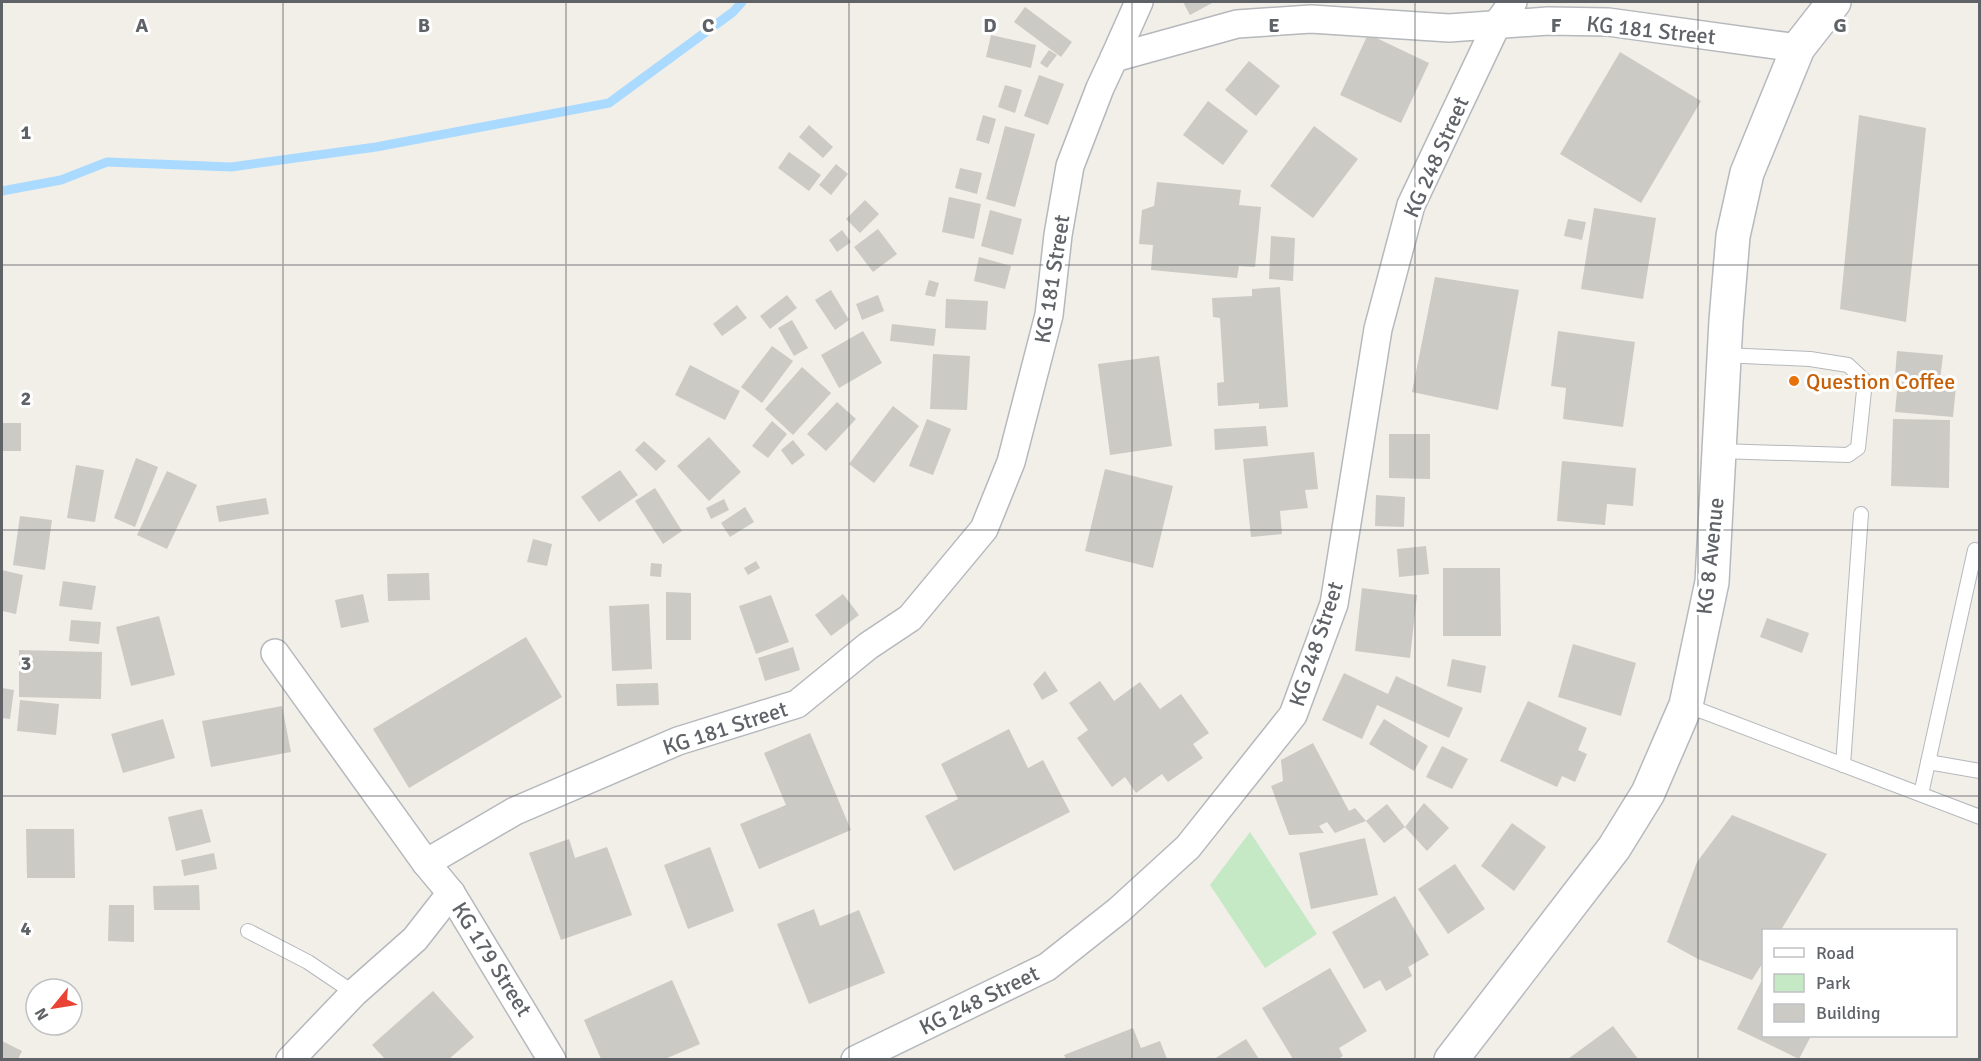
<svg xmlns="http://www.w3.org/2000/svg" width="1981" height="1061" font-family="Signika,sans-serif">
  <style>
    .green { fill: #c5e8c5 }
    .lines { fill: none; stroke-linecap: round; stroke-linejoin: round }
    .stream { stroke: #aadaff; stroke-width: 9 }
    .building { fill: #cccac5 }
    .lane-casing { stroke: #b5b8bc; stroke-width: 16 }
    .street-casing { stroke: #b5b8bc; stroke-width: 30 }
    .secondary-casing { stroke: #b6babf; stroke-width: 36 }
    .lane { stroke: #fff; stroke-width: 14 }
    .street { stroke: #fff; stroke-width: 27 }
    .secondary { stroke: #fff; stroke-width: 33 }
    .grid { fill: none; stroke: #5f6368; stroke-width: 1.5; stroke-opacity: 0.55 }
    .food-dot { fill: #e8710a; stroke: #fff; stroke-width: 2 }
    .labels { text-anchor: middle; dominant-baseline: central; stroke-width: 6; stroke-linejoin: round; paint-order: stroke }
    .street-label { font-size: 22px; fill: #5f6368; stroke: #fff }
    .food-label { font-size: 22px; fill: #c56008; stroke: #fff; text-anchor: start }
    .grid-label { font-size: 20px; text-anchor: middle; font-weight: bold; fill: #5f6368; stroke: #fff; stroke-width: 6; stroke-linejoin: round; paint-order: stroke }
  </style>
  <rect width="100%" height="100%" fill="#f1efe8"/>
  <polygon class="green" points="1250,832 1317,934 1265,968 1210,885"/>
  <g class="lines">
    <polyline class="stream" points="2,191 61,180 107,162 231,167 376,147 609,103 733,12 742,2"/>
  </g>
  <g class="building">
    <polygon points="1183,2 1214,2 1190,15"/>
    <polygon points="1025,7 1072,42 1061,57 1014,22"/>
    <polygon points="1368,34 1429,63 1401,123 1340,95"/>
    <polygon points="991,35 1036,45 1031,68 986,57"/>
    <polygon points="1049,50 1057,55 1047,68 1040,63"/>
    <polygon points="1620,52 1701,101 1641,203 1560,154"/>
    <polygon points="1249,61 1280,86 1256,116 1225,90"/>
    <polygon points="1039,75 1064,84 1048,125 1024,116"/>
    <polygon points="1005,85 1022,90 1015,113 998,107"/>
    <polygon points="1208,101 1248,131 1223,165 1183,135"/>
    <polygon points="983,115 996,119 989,144 976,140"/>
    <polygon points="1859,115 1926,128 1906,322 1840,309"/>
    <polygon points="809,125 833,147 823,158 799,137"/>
    <polygon points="1005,126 1035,134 1015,207 986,199"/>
    <polygon points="1314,126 1358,159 1313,218 1270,186"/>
    <polygon points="789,152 821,175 809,191 778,168"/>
    <polygon points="836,164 848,174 831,195 819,185"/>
    <polygon points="960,168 982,173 977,194 955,188"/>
    <polygon points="1157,182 1241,190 1239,205 1261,207 1255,267 1239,266 1237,278 1151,270 1153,245 1139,244 1142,210 1154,206"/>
    <polygon points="949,197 981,204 974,239 942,232"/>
    <polygon points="865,200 879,214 860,233 846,219"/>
    <polygon points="1594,208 1656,218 1643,299 1581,289"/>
    <polygon points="990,210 1022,219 1013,255 981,246"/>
    <polygon points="1568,219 1586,222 1582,240 1564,236"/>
    <polygon points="878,229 897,254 873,272 854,247"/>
    <polygon points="842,230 851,242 837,252 829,240"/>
    <polygon points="1271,236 1295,238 1293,281 1269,279"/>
    <polygon points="979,257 1011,266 1005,289 974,281"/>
    <polygon points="1435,277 1519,290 1498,410 1412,392"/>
    <polygon points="929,280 939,283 935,297 925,295"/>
    <polygon points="1280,287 1288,407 1259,409 1259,403 1218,406 1217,383 1224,382 1220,318 1213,317 1212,298 1252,296 1252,289"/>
    <polygon points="831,290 849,320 835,330 815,300"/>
    <polygon points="787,295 797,308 770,329 760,316"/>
    <polygon points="878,295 884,311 862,320 856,304"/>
    <polygon points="946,299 988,301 986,330 945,328"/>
    <polygon points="737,305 747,318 722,336 713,324"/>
    <polygon points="792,320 808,348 794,356 778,328"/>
    <polygon points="892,324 936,329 934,346 890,341"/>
    <polygon points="863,331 882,363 839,388 821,355"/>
    <polygon points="1558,331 1635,342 1623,427 1563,419 1566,388 1551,386"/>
    <polygon points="772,346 793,361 762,403 741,387"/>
    <polygon points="1897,351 1943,355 1940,380 1895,376"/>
    <polygon points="933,354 970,356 967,410 930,409"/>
    <polygon points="1159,356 1172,446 1110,455 1098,364"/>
    <polygon points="690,365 740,391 725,420 675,395"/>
    <polygon points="802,367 831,393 793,435 765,409"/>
    <polygon points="1898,381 1956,387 1953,417 1895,412"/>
    <polygon points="837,402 856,419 826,451 807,434"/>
    <polygon points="893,406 919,426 874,483 849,464"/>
    <polygon points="927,419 951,429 933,475 909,466"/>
    <polygon points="1893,419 1950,420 1949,488 1891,486"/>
    <polygon points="772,421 787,434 768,458 752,446"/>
    <rect x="2" y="423" width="19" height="28"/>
    <polygon points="1266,426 1268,446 1215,450 1214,429"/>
    <polygon points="1389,434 1430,434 1430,479 1389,478"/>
    <polygon points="709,437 741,472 709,501 677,466"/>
    <polygon points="793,440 805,455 792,465 781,450"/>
    <polygon points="644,441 666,461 656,471 635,450"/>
    <polygon points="1314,452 1318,489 1305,490 1308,508 1280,511 1282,534 1251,537 1243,459"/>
    <polygon points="136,458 158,467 135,527 114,518"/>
    <polygon points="1562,461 1636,468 1633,506 1607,504 1605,525 1557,521"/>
    <polygon points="76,465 104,470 95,522 67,518"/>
    <polygon points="1105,469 1173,486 1153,568 1085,551"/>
    <polygon points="620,470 638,495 599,522 581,497"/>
    <polygon points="167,471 197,485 167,549 137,535"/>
    <polygon points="655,488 682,531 663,544 635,501"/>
    <polygon points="1376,495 1405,497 1404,527 1375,526"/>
    <polygon points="266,498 269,514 219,522 216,506"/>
    <polygon points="724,499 729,510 711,519 706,508"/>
    <polygon points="745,507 754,522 730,537 721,523"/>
    <polygon points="20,516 52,520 45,570 13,565"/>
    <polygon points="533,539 552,544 547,566 527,562"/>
    <polygon points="1426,546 1429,574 1399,577 1397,549"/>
    <polygon points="756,561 760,568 748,575 744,568"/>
    <polygon points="651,563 662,564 661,577 650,576"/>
    <polygon points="1443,568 1500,568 1501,636 1443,636"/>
    <polygon points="2,570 23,575 16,614 2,611"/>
    <polygon points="429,573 430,600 388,601 387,574"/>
    <polygon points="63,581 96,586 92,610 59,606"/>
    <polygon points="1362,588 1417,595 1410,658 1355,651"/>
    <polygon points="666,592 691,593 691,640 666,640"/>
    <polygon points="363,594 369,622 341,628 335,600"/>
    <polygon points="843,594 859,615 831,636 815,615"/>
    <polygon points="771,595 789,642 756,654 739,606"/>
    <polygon points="649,604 652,669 612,671 609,606"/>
    <polygon points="159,616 175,675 131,686 116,627"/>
    <polygon points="1767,618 1809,633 1802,653 1760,637"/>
    <polygon points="71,620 101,622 99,644 69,641"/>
    <polygon points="526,637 562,697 409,788 373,729"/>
    <polygon points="1573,644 1636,663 1621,716 1558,697"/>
    <polygon points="793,647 800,670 765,681 758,658"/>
    <polygon points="19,650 102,652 101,699 19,697"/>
    <polygon points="1452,659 1486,666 1481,693 1447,686"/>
    <polygon points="1045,671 1058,691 1042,700 1033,684"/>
    <polygon points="1344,673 1388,694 1396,676 1463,708 1449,738 1377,705 1362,739 1322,720"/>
    <polygon points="1100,681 1114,701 1140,682 1160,709 1181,694 1209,733 1193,744 1203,758 1168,782 1162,774 1136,793 1125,777 1112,787 1077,738 1088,730 1069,703"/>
    <polygon points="658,683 659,705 617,706 616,684"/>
    <polygon points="2,688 14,690 10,719 2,718"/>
    <polygon points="20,700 59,704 56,735 17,731"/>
    <polygon points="1528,701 1587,728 1578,750 1587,754 1575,782 1562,776 1557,787 1500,761"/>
    <polygon points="282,706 291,752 211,767 202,721"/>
    <polygon points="163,719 175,758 123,773 111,734"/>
    <polygon points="1384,719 1428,746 1414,771 1369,744"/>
    <polygon points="1009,729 1028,768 1043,760 1070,812 954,871 925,816 958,799 941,764"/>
    <polygon points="810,733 851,830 759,869 740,824 786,805 764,753"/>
    <polygon points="1313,743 1349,811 1355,808 1366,821 1387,804 1405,827 1384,843 1366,821 1335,833 1327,822 1319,826 1324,833 1289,835 1271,786 1283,781 1281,760"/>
    <polygon points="1442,746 1468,759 1452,789 1426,777"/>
    <polygon points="1424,803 1449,828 1427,851 1405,827"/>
    <polygon points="202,809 211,842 176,851 168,817"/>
    <polygon points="1732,815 1827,854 1781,930 1764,930 1764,961 1752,980 1698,959 1667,942 1697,862"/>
    <polygon points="1512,823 1546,847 1514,891 1481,866"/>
    <polygon points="26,829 74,829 75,878 27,878"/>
    <polygon points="1365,838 1378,895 1311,909 1299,853"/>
    <polygon points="569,839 575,858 607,847 632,915 561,940 529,853"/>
    <polygon points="710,847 734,911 688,929 664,865"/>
    <polygon points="214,853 217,869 184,876 181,860"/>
    <polygon points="1455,864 1485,909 1448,934 1418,889"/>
    <polygon points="199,885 200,910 154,910 153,886"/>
    <polygon points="1395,896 1429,955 1408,967 1412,976 1386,991 1380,980 1364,989 1332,932"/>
    <polygon points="109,905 134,905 134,942 108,941"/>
    <polygon points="814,909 820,926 859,910 885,973 809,1004 777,924"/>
    <polygon points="1330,968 1367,1031 1339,1048 1343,1056 1338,1059 1293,1059 1262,1008"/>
    <polygon points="1764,976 1764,1036 1811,1036 1799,1059 1737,1029"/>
    <polygon points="672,980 700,1044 665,1059 601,1059 584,1020"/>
    <polygon points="433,991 474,1037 449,1059 385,1059 372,1045"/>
    <polygon points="1613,1026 1638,1059 1568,1059"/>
    <polygon points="1133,1028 1141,1048 1160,1041 1167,1059 1066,1059 1064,1055"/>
    <polygon points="1246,1039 1259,1059 1214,1059"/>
    <polygon points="2,1041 22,1051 18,1059 2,1059"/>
  </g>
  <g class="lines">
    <defs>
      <g id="lane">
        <polyline points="1718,451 1848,455 1858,448 1865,381 1848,365 1810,359 1723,355"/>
        <polyline points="1686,705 1980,817"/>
        <polyline points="1928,762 1980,771"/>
        <polyline points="1843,765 1861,514"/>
        <polyline points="1921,794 1975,550"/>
        <polyline points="248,931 308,962 354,993"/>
      </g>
      <g id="street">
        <polyline points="1114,58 1139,2"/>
        <polyline points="275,653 426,863 451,893 552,1060"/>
        <polyline points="426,863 515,811 678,741 797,704 868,646 910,618 984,529 1011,462 1049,315 1058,235 1070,166 1100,88 1114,58 1237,24 1311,19 1449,28 1548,21 1608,22 1798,48"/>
        <polyline points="290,1060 354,993 415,939 451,893"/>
        <polyline points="855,1060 1047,967 1119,910 1188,847 1293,715 1334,604 1378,329 1411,205 1497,24 1513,2"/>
      </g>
      <polyline id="secondary" points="1451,1060 1614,848 1648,793 1686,705 1712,582 1726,321 1733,236 1747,173 1798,48 1834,2"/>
    </defs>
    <use href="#lane" class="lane-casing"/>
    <use href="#street" class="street-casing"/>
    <use href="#secondary" class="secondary-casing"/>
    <use href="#lane" class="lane"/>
    <use href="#street" class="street"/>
    <use href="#secondary" class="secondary"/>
  </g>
  <path class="grid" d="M283 2V1060M566 2V1060M849 2V1060M1132 2V1060M1415 2V1060M1698 2V1060M2 265H1980M2 530H1980M2 796H1980"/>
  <circle class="food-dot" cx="1794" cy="381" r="6"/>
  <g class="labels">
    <g class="street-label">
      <text transform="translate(1651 30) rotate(6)">KG 181 Street</text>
      <text transform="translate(1436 157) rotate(-66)">KG 248 Street</text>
      <text transform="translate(1052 279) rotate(-81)">KG 181 Street</text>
      <text transform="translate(1710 556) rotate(-84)">KG 8 Avenue</text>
      <text transform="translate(1316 644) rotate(-72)">KG 248 Street</text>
      <text transform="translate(725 728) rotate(-18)">KG 181 Street</text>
      <text transform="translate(492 959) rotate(58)">KG 179 Street</text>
      <text transform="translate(979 1000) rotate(-26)">KG 248 Street</text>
    </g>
    <g class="food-label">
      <text x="1806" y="381">Question Coffee</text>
    </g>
  </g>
  <g class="grid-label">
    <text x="142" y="32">A</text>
    <text x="424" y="32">B</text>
    <text x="708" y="32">C</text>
    <text x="990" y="32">D</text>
    <text x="1274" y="32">E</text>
    <text x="1556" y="32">F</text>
    <text x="1840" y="32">G</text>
    <text x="26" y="139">1</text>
    <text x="26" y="405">2</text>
    <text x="26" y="670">3</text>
    <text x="26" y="935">4</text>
  </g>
  <rect width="1981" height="1061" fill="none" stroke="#5f6368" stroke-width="6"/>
  <rect x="1762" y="929" width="195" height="108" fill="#ffffff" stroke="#bfc1c3" stroke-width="1.5"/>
  <rect x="1774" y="948" width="30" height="9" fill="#ffffff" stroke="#bfc1c3" stroke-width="1.5"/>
  <text x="1816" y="959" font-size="18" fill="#5f6368">Road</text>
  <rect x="1774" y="974" width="30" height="18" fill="#c5e8c5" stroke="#bfc1c3" stroke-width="1.5"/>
  <text x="1816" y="989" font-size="18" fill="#5f6368">Park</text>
  <rect x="1774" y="1004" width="30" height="18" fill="#cccac5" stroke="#bfc1c3" stroke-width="1.5"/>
  <text x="1816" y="1019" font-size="18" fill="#5f6368">Building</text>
  <g transform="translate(54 1007) rotate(240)"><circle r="28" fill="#ffffff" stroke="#bfc1c3" stroke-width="1.5"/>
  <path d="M0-4.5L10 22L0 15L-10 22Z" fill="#ea4335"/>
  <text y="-9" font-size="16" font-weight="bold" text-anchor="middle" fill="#5f6368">N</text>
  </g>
</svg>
